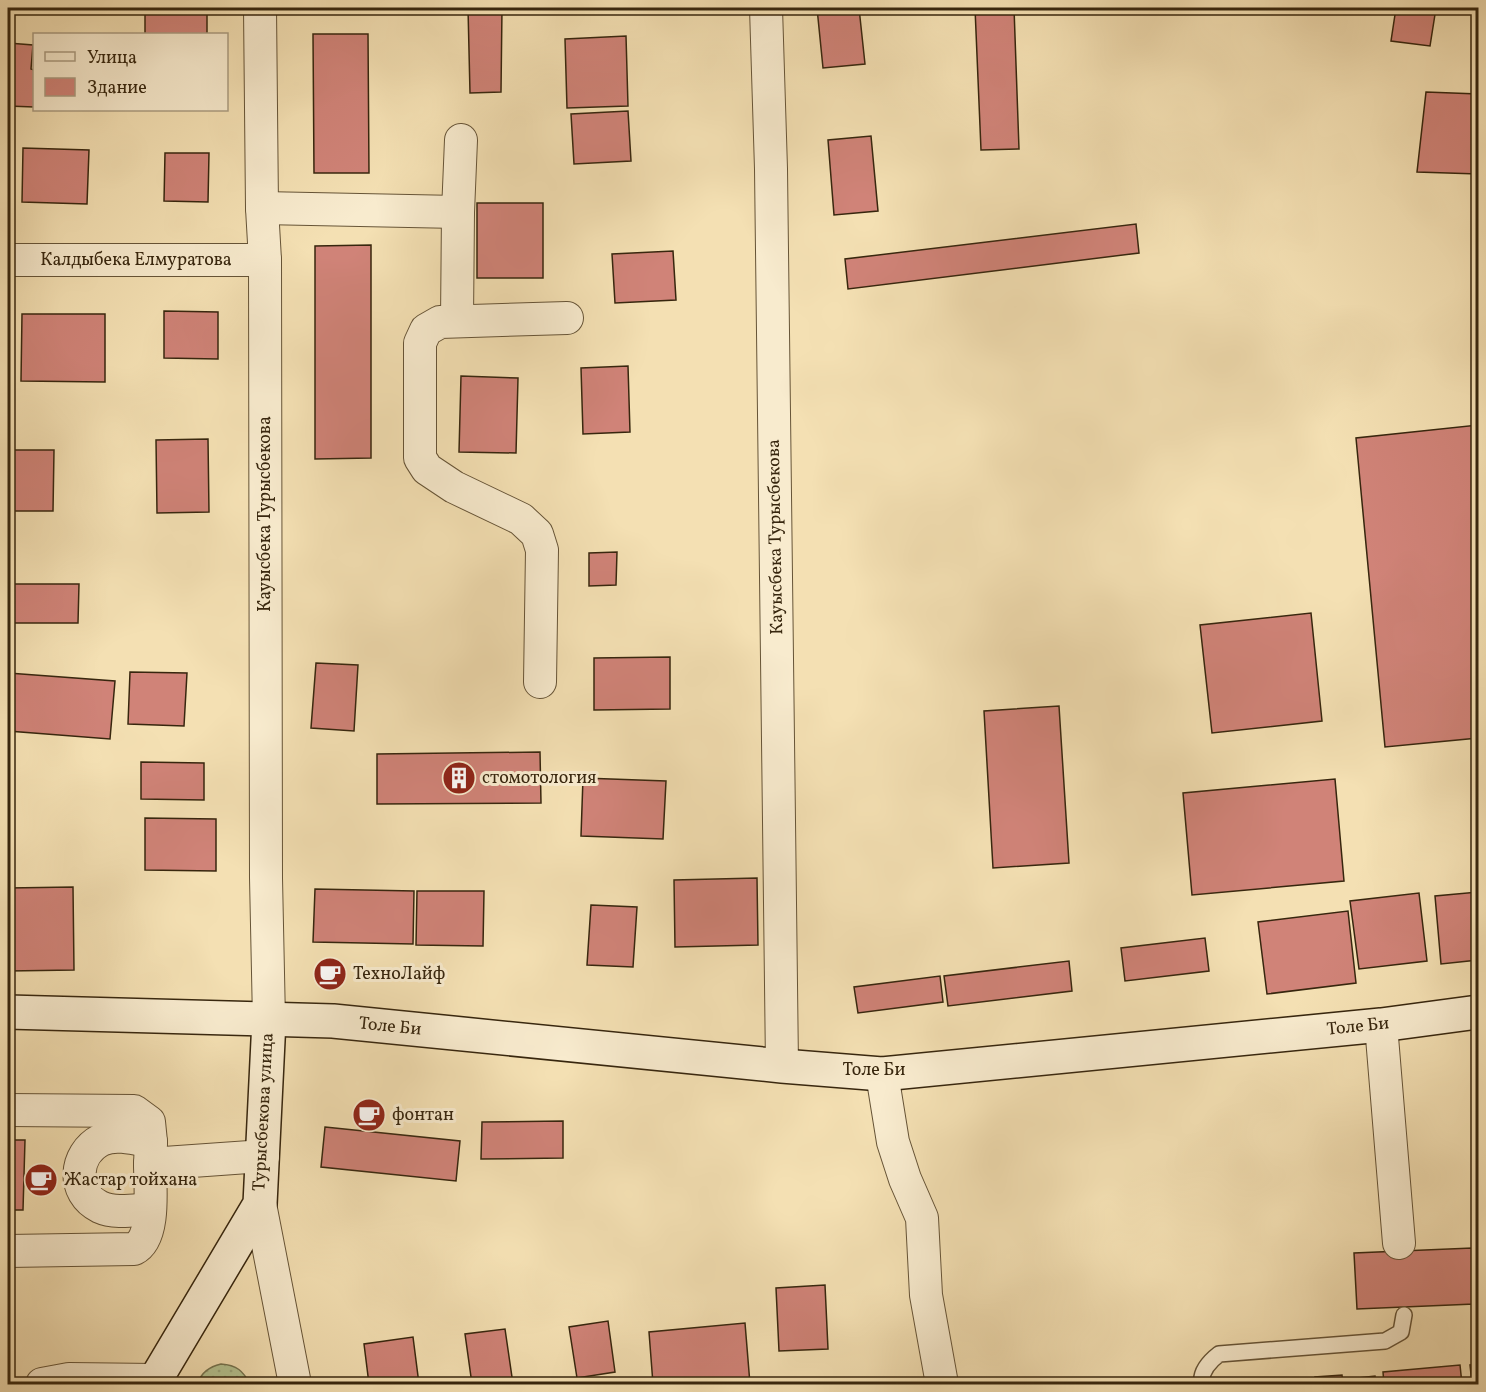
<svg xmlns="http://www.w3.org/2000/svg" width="1486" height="1392" font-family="Vollkorn,serif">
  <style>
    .grass { fill: url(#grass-dots); stroke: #767450; stroke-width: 1.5 }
    .building { fill: #d08378; stroke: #37260e; stroke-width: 1.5 }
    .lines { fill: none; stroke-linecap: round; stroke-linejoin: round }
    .lane-casing { stroke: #665437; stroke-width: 18 }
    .street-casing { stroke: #665437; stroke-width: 34 }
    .secondary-casing { stroke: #37260e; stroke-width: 36 }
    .lane { stroke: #f8ebce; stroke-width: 15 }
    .street { stroke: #f8ebce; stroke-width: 32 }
    .secondary { stroke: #f8ebce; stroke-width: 33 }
    .labels { text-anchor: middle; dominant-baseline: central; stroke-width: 6; stroke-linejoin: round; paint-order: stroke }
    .street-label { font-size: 18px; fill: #37260e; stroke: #f8ebce }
    .poi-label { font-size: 18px; fill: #37260e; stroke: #f8ebce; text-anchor: start }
  </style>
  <defs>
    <pattern id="grass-dots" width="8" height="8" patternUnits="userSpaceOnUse" patternTransform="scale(1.5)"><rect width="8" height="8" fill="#b5c391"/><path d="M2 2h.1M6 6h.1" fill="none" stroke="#9ca77c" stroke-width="1.8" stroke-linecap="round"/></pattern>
  </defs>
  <rect width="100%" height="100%" fill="#f4e0b3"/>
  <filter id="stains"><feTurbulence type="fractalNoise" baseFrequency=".00333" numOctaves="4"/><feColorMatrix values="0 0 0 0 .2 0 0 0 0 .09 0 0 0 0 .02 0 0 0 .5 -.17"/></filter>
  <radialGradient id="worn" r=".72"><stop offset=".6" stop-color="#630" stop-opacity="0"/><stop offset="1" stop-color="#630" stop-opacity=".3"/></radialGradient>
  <path class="grass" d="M221 1364C237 1365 243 1371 250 1384H197C202 1372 209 1367 221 1364Z"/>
  <g class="building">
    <rect x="145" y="8" width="62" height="26"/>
    <polygon points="468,8 502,8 501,92 470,93"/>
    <polygon points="817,8 859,8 865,64 823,68"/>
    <polygon points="975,8 1014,8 1019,149 981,150"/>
    <polygon points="1396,8 1436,8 1430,46 1391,41"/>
    <polygon points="313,34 368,34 369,173 314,173"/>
    <polygon points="626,36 628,106 567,108 565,39"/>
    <polygon points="8,43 33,45 31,69 34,70 34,107 8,106"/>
    <polygon points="1426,92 1478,94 1478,174 1417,172"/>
    <polygon points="628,111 631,161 574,164 571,114"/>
    <polygon points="871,136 878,211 834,215 828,140"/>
    <polygon points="23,148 89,150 87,204 22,202"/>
    <polygon points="165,153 209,153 208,202 164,201"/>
    <rect x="477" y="203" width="66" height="75"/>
    <polygon points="1136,224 1139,253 848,289 845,259"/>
    <polygon points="371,245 371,458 315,459 315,246"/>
    <polygon points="673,251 676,300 615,303 612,254"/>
    <polygon points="164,311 218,312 218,359 164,358"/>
    <polygon points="22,314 105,314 105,382 21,381"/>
    <polygon points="628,366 630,432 583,434 581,368"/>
    <polygon points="461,376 518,378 516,453 459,452"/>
    <polygon points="1478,425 1478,738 1385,747 1356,438"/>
    <polygon points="208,439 209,512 157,513 156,440"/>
    <polygon points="8,450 54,450 53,511 8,511"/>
    <polygon points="617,552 616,585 589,586 589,553"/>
    <polygon points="8,584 79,584 78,623 8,623"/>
    <polygon points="1311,613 1322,721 1212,733 1200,625"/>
    <polygon points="670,657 670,709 594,710 594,658"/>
    <polygon points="316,663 358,665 354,731 311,728"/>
    <polygon points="130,672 187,673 184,726 128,724"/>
    <polygon points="8,673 115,681 110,739 8,731"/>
    <polygon points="1059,706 1069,863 993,868 984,711"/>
    <polygon points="540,752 541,803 377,804 377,754"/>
    <polygon points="141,762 204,763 204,800 141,799"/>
    <polygon points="583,778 666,781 663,839 581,836"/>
    <polygon points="1335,779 1344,881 1192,895 1183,793"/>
    <polygon points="145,818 216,819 216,871 145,870"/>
    <polygon points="757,878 758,945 675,947 674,880"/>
    <polygon points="73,887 74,970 8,971 8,888"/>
    <polygon points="315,889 414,891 413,944 313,942"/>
    <polygon points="417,891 484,891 483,946 416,945"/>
    <polygon points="1478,892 1478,960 1441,964 1435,896"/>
    <polygon points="1419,893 1427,961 1359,969 1350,901"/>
    <polygon points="591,905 637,907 633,967 587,965"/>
    <polygon points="1348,911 1356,983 1267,994 1258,922"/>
    <polygon points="1205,938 1209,971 1125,981 1121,948"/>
    <polygon points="1069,961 1072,991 948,1006 944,976"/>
    <polygon points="940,976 943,1002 858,1013 854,987"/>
    <polygon points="563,1121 563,1158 481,1159 482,1122"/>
    <polygon points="325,1127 460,1141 456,1181 321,1167"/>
    <polygon points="8,1140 25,1140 23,1210 8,1210"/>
    <polygon points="1472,1248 1474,1304 1357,1309 1354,1253"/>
    <polygon points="825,1285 828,1349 779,1351 776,1288"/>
    <polygon points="608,1321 615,1372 577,1378 569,1327"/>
    <polygon points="745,1323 750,1384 653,1384 649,1332"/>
    <polygon points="505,1329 513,1384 472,1384 465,1334"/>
    <polygon points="413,1337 419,1384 369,1384 364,1344"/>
    <polygon points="1478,1364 1478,1384 1472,1384 1470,1365"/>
    <polygon points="1460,1365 1462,1384 1384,1384 1383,1372"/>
    <polygon points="1342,1375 1343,1384 1316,1384 1315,1377"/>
    <polygon points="1375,1376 1376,1384 1349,1384 1349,1379"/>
  </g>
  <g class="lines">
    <defs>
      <path id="lane" d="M1202 1384C1200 1372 1210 1361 1219 1354L1385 1341 1401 1332 1404 1315"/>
      <g id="street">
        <polyline points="260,8 262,208 265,260 266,878 269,1020"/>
        <polyline points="766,8 771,169 782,1066"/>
        <polyline points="262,208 458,212"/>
        <polyline points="8,260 265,260"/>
        <polyline points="457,320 458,212 461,140"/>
        <polyline points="540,682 542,550 537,534 521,519 454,487 427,469 420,458 420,343 426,330 440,322 567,318"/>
        <polyline points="1381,1025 1399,1243"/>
        <polyline points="882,1074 893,1142 905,1179 922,1218 926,1295 942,1384"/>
        <polyline points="8,1110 134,1111 149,1122 151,1142 150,1164"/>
        <polyline points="260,1204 295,1384"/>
        <path d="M150 1209C134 1210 115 1214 100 1207 71 1193 74 1154 101 1140 116 1133 136 1139 151 1142"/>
        <path d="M8 1251 134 1249C156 1238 150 1186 150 1164L263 1156"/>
        <polyline points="42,1384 69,1379 155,1380"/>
      </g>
      <g id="secondary">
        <polyline points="8,1012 333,1021 782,1066 882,1074 1381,1025 1478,1012"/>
        <polyline points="153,1384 260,1204 269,1020"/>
      </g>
    </defs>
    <use href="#lane" class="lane-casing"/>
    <use href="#street" class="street-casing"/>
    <use href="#secondary" class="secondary-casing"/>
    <use href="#lane" class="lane"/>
    <use href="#street" class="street"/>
    <use href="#secondary" class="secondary"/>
  </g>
  <defs>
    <symbol id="building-disc" viewBox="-11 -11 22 22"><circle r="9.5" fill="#8f2418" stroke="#f8ebce"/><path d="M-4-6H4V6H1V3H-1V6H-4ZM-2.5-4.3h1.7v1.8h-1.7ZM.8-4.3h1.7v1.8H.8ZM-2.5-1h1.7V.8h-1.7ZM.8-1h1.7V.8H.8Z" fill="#fff"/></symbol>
    <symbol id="cafe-disc" viewBox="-11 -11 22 22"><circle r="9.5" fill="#8f2418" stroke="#f8ebce"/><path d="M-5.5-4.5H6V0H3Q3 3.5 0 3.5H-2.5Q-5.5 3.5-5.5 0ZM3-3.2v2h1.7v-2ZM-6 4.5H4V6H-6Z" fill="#fff"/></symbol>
  </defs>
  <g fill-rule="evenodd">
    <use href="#building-disc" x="440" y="759" width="38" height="38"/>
    <use href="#cafe-disc" x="311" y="955" width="38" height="38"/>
    <use href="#cafe-disc" x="350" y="1096" width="38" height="38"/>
    <use href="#cafe-disc" x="22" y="1161" width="38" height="38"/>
  </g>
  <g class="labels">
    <g class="street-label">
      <text x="136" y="260">Калдыбека Елмуратова</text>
      <text transform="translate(265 514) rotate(-90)">Кауысбека Турысбекова</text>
      <text transform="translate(776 537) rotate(-91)">Кауысбека Турысбекова</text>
      <text transform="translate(390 1027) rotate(6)">Толе Би</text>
      <text transform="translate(1358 1027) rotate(-6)">Толе Би</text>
      <text x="874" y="1070">Толе Би</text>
      <text transform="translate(264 1112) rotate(-87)">Турысбекова улица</text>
    </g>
    <g class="poi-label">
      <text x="482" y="778">стомотология</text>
      <text x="353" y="974">ТехноЛайф</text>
      <text x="392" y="1115">фонтан</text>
      <text x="64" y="1180">Жастар тойхана</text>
    </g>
  </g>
  <rect width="1486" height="1392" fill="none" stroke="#f4e0b3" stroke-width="30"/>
  <rect x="9" y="9" width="1468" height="1374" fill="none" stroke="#37260e" stroke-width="3"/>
  <rect x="15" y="15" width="1456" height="1362" fill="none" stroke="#37260e" stroke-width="1.5"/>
  <rect x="33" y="33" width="195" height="78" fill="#f8ebce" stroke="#ab9c81" stroke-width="1.5"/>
  <rect x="45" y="52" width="30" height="9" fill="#f8ebce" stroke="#ab9c81" stroke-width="1.5"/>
  <text x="87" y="63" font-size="18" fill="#37260e">Улица</text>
  <rect x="45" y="78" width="30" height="18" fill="#d08378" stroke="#ab9c81" stroke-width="1.5"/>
  <text x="87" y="93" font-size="18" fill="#37260e">Здание</text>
  <rect width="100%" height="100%" filter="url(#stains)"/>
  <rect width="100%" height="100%" fill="url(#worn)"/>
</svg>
